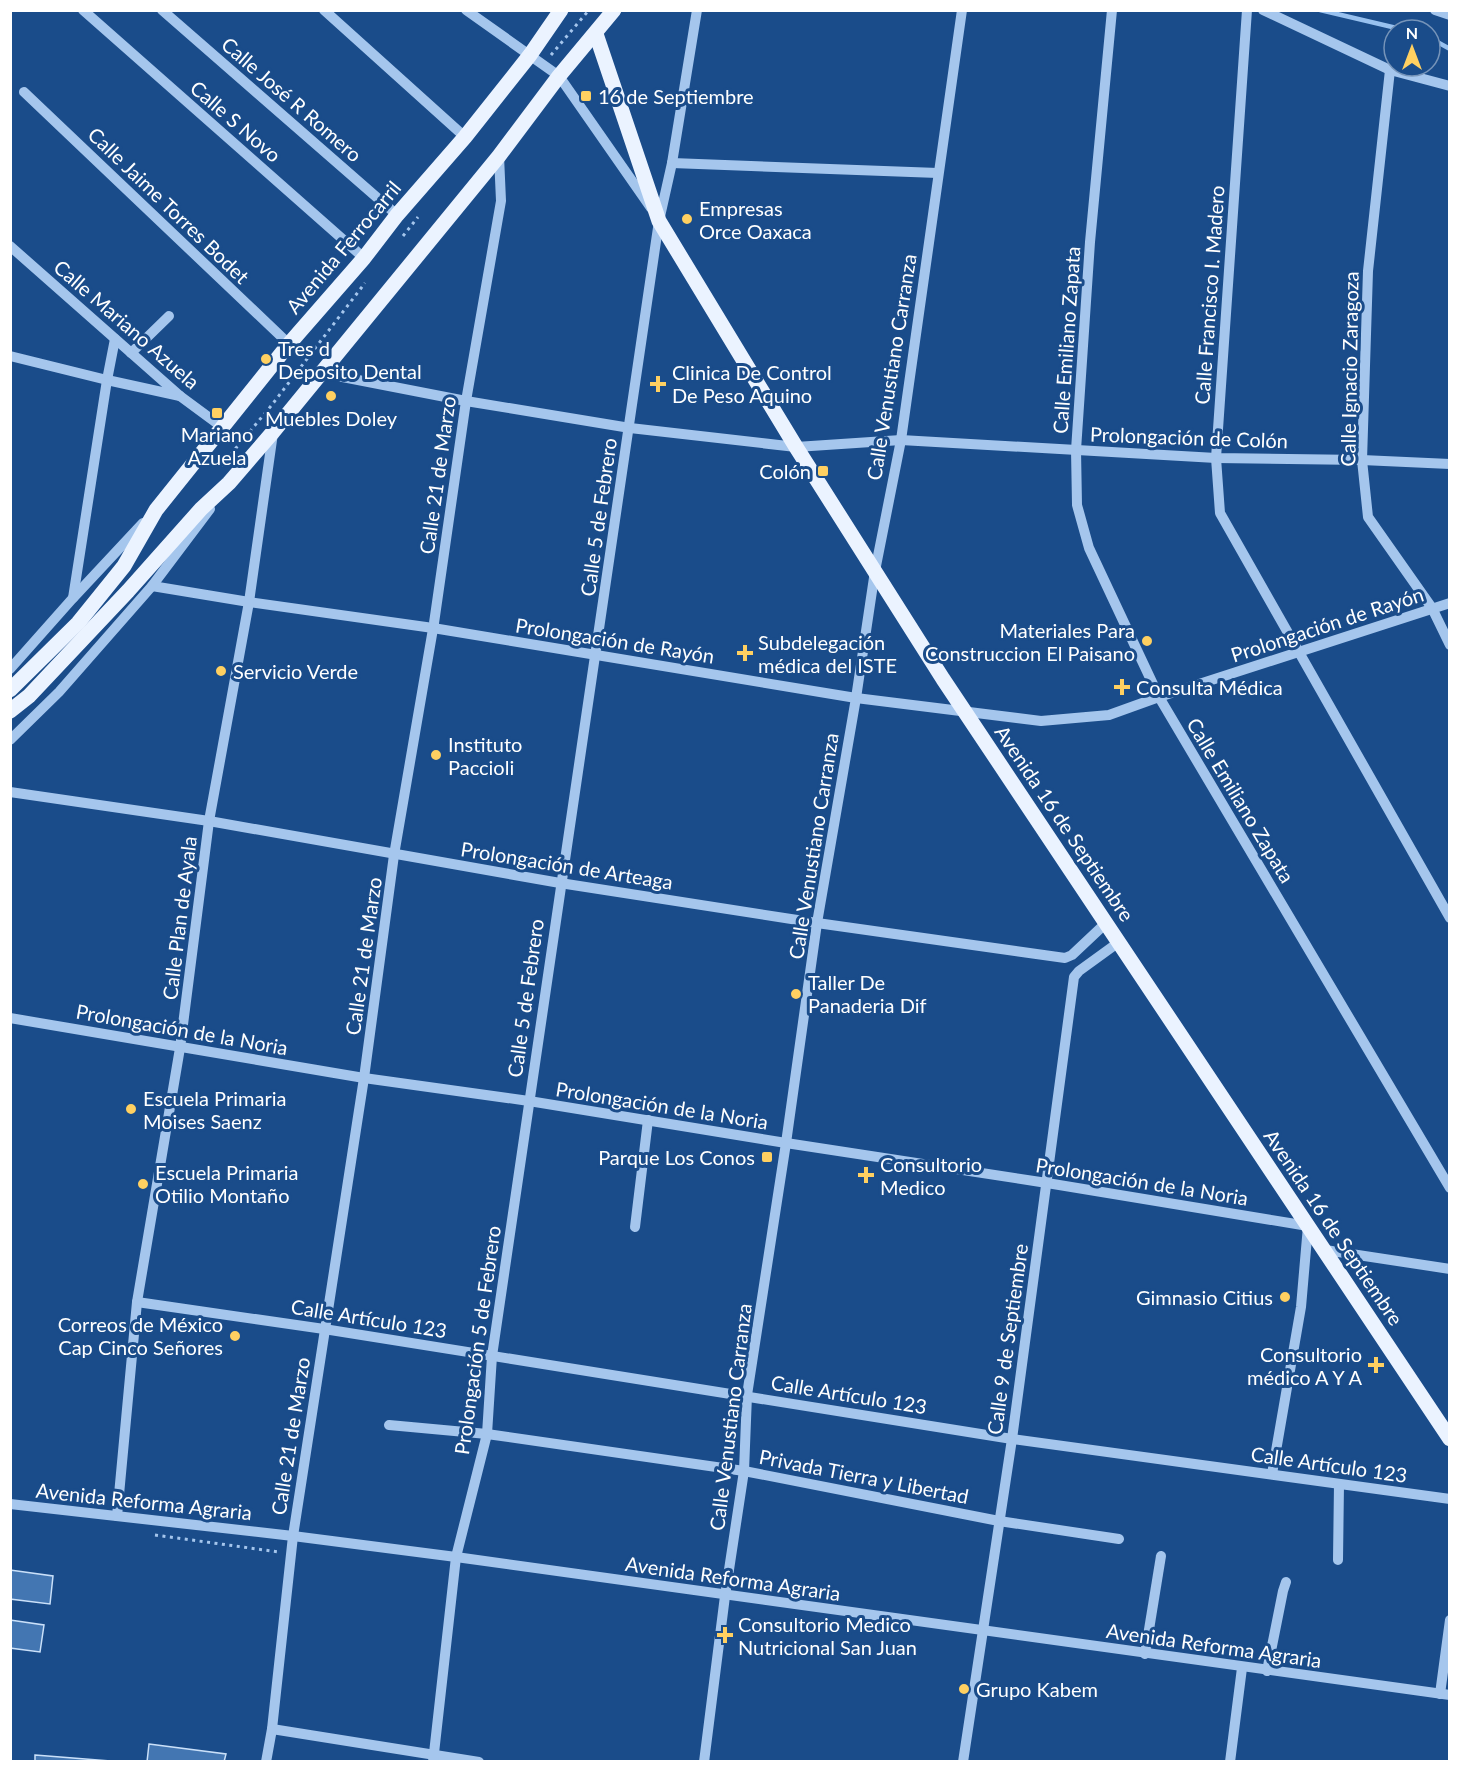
<svg xmlns="http://www.w3.org/2000/svg" width="1460" height="1772" font-family="Lato,sans-serif">
  <style>
    .lines { fill: none; stroke-linecap: round; stroke-linejoin: round }
    .stream { stroke: #98c1ef; stroke-width: 4.5 }
    .building { fill: #4376b2; stroke: #cae0f9; stroke-width: 1.5 }
    .path { stroke: #a5c6ed; stroke-width: 3; stroke-dasharray: 3 4.5; stroke-linecap: butt }
    .minor { stroke: #a5c6ed; stroke-width: 10 }
    .major { stroke: #ebf3ff; stroke-width: 15 }
    .poi-dot { fill: #ffd061; stroke: #1a4c8a; stroke-width: 2 }
    .labels { text-anchor: middle; dominant-baseline: central; stroke-width: 6; stroke-linejoin: round; paint-order: stroke }
    .poi-label { font-size: 20px; fill: #fff; stroke: #1a4c8a; text-anchor: start }
    .street-label { font-size: 20px; fill: #fff; stroke: #1a4c8a }
  </style>
  <rect width="100%" height="100%" fill="#1a4c8a"/>
  <g class="lines">
    <g class="stream">
      <polyline points="1320,10 1405,30"/>
      <polyline points="1430,38 1450,49"/>
    </g>
  </g>
  <g class="building">
    <polygon points="10,1570 53,1576 50,1604 10,1599"/>
    <polygon points="10,1620 44,1625 40,1652 10,1648"/>
    <polygon points="149,1744 226,1754 224,1762 147,1762"/>
    <polygon points="35,1755 110,1761 110,1762 35,1762"/>
  </g>
  <g class="lines">
    <g class="path">
      <polyline points="551,55 589,10"/>
      <polyline points="403,236 418,217"/>
      <polyline points="221,466 271,406 365,283"/>
      <polyline points="155,1535 279,1552"/>
    </g>
    <g class="minor">
      <polyline points="83,10 364,258"/>
      <polyline points="162,10 397,215"/>
      <polyline points="324,10 465,137"/>
      <polyline points="466,10 559,76 651,208"/>
      <polyline points="1112,10 1090,242 1076,450 1077,505 1089,548 1159,697 1450,1188"/>
      <polyline points="1247,10 1216,458 1220,513 1450,918"/>
      <polyline points="1263,10 1390,70 1450,86"/>
      <polyline points="1435,10 1450,15"/>
      <polyline points="1390,70 1368,271 1362,460 1368,517 1432,608 1450,645"/>
      <polyline points="24,92 289,344"/>
      <polyline points="672,163 938,173"/>
      <polyline points="10,246 180,396 222,427"/>
      <polyline points="131,353 169,316"/>
      <polyline points="10,356 107,380 180,396"/>
      <polyline points="322,373 466,401 630,428 796,447 901,440 1216,458 1362,460 1450,464"/>
      <polyline points="152,586 249,602 433,628 856,698 1041,721 1109,715 1159,697 1450,603"/>
      <polyline points="73,598 107,380 115,339"/>
      <polyline points="10,669 73,598 143,523"/>
      <polyline points="10,740 59,692 152,586 210,509"/>
      <polyline points="10,792 209,821 560,883 817,923 1065,958 1072,955 1106,923"/>
      <polyline points="10,1018 364,1078 529,1101 786,1143 1047,1183 1308,1226 1301,1307 1272,1474"/>
      <polyline points="635,1227 648,1120"/>
      <polyline points="1325,1250 1450,1269"/>
      <polyline points="137,1302 324,1329 1012,1439 1450,1499"/>
      <polyline points="389,1425 487,1434 744,1471 999,1521 1119,1539"/>
      <polyline points="10,1504 293,1536 456,1557 1450,1695"/>
      <polyline points="117,1516 137,1302 180,1048 209,821 249,602 273,433"/>
      <polyline points="1338,1560 1339,1484"/>
      <polyline points="1145,1654 1161,1556"/>
      <polyline points="1267,1671 1283,1591 1286,1582"/>
      <polyline points="1440,1694 1450,1620"/>
      <polyline points="272,1729 479,1762"/>
      <polyline points="266,1762 272,1729 293,1536 364,1078 394,855 434,623 466,401 501,201 499,156"/>
      <polyline points="433,1762 456,1557 487,1434 492,1356 659,221 672,163 697,10"/>
      <polyline points="704,1762 725,1596 744,1471 747,1395 786,1143 817,923 856,698 875,571 901,440 962,10"/>
      <polyline points="963,1762 1012,1439 1074,977 1079,971 1119,942"/>
      <polyline points="1230,1762 1242,1668"/>
    </g>
    <g class="major">
      <polyline points="596,34 659,221 796,447 943,679 1450,1439"/>
      <polyline points="10,690 78,623 124,566 156,510 289,344 364,258 397,215 465,137 530,55 561,10"/>
      <polyline points="10,711 29,696 128,591 201,509 229,483 273,432 499,156 559,76 614,10"/>
    </g>
  </g>
  <g class="poi-dot">
    <rect x="580" y="90" width="12" height="12" rx="3"/>
    <circle cx="687" cy="219" r="6"/>
    <circle cx="266" cy="359" r="6"/>
    <path d="M655 375h6v6h6v6h-6v6h-6v-6h-6v-6h6z"/>
    <circle cx="331" cy="396" r="6"/>
    <rect x="211" y="407" width="12" height="12" rx="3"/>
    <rect x="817" y="465" width="12" height="12" rx="3"/>
    <circle cx="1147" cy="641" r="6"/>
    <path d="M742 644h6v6h6v6h-6v6h-6v-6h-6v-6h6z"/>
    <circle cx="221" cy="671" r="6"/>
    <path d="M1119 678h6v6h6v6h-6v6h-6v-6h-6v-6h6z"/>
    <circle cx="436" cy="755" r="6"/>
    <circle cx="796" cy="994" r="6"/>
    <circle cx="131" cy="1109" r="6"/>
    <rect x="761" y="1151" width="12" height="12" rx="3"/>
    <path d="M863 1166h6v6h6v6h-6v6h-6v-6h-6v-6h6z"/>
    <circle cx="143" cy="1184" r="6"/>
    <circle cx="1285" cy="1297" r="6"/>
    <circle cx="235" cy="1336" r="6"/>
    <path d="M1373 1356h6v6h6v6h-6v6h-6v-6h-6v-6h6z"/>
    <path d="M722 1626h6v6h6v6h-6v6h-6v-6h-6v-6h6z"/>
    <circle cx="964" cy="1689" r="6"/>
  </g>
  <g class="labels">
    <g class="poi-label">
      <text x="598" y="96">16 de Septiembre</text>
      <text x="699" y="208">Empresas<tspan x="699" dy="23">Orce Oaxaca</tspan></text>
      <text x="278" y="348">Tres d<tspan x="278" dy="23">Deposito Dental</tspan></text>
      <text x="672" y="372">Clinica De Control<tspan x="672" dy="23">De Peso Aquino</tspan></text>
      <text x="331" y="418" text-anchor="middle">Muebles Doley</text>
      <text x="217" y="434" text-anchor="middle">Mariano<tspan x="217" dy="23">Azuela</tspan></text>
      <text x="811" y="471" text-anchor="end">Colón</text>
      <text x="1135" y="630" text-anchor="end">Materiales Para<tspan x="1135" dy="23">Construccion El Paisano</tspan></text>
      <text x="758" y="642">Subdelegación<tspan x="758" dy="23">médica del ISTE</tspan></text>
      <text x="233" y="671">Servicio Verde</text>
      <text x="1136" y="687">Consulta Médica</text>
      <text x="448" y="744">Instituto<tspan x="448" dy="23">Paccioli</tspan></text>
      <text x="808" y="982">Taller De<tspan x="808" dy="23">Panaderia Dif</tspan></text>
      <text x="143" y="1098">Escuela Primaria<tspan x="143" dy="23">Moises Saenz</tspan></text>
      <text x="755" y="1157" text-anchor="end">Parque Los Conos</text>
      <text x="880" y="1164">Consultorio<tspan x="880" dy="23">Medico</tspan></text>
      <text x="155" y="1172">Escuela Primaria<tspan x="155" dy="23">Otilio Montaño</tspan></text>
      <text x="1273" y="1297" text-anchor="end">Gimnasio Citius</text>
      <text x="223" y="1324" text-anchor="end">Correos de México<tspan x="223" dy="23">Cap Cinco Señores</tspan></text>
      <text x="1362" y="1354" text-anchor="end">Consultorio<tspan x="1362" dy="23">médico A Y A</tspan></text>
      <text x="738" y="1624">Consultorio Medico<tspan x="738" dy="23">Nutricional San Juan</tspan></text>
      <text x="976" y="1689">Grupo Kabem</text>
    </g>
    <g class="street-label">
      <text transform="translate(292 99) rotate(41)">Calle José R Romero</text>
      <text transform="translate(236 121) rotate(41)">Calle S Novo</text>
      <text transform="translate(169 205) rotate(44)">Calle Jaime Torres Bodet</text>
      <text transform="translate(343 247) rotate(-50)">Avenida Ferrocarril</text>
      <text transform="translate(1209 295) rotate(-86)">Calle Francisco I. Madero</text>
      <text transform="translate(127 324) rotate(41)">Calle Mariano Azuela</text>
      <text transform="translate(1066 340) rotate(-86)">Calle Emiliano Zapata</text>
      <text transform="translate(891 367) rotate(-81)">Calle Venustiano Carranza</text>
      <text transform="translate(1349 369) rotate(-89)">Calle Ignacio Zaragoza</text>
      <text transform="translate(1189 437) rotate(2)">Prolongación de Colón</text>
      <text transform="translate(437 475) rotate(-82)">Calle 21 de Marzo</text>
      <text transform="translate(598 517) rotate(-82)">Calle 5 de Febrero</text>
      <text transform="translate(1327 624) rotate(-18)">Prolongación de Rayón</text>
      <text transform="translate(615 640) rotate(9)">Prolongación de Rayón</text>
      <text transform="translate(1241 800) rotate(59)">Calle Emiliano Zapata</text>
      <text transform="translate(1065 823) rotate(56)">Avenida 16 de Septiembre</text>
      <text transform="translate(813 846) rotate(-81)">Calle Venustiano Carranza</text>
      <text transform="translate(567 865) rotate(9)">Prolongación de Arteaga</text>
      <text transform="translate(179 918) rotate(-83)">Calle Plan de Ayala</text>
      <text transform="translate(363 956) rotate(-82)">Calle 21 de Marzo</text>
      <text transform="translate(525 998) rotate(-82)">Calle 5 de Febrero</text>
      <text transform="translate(182 1029) rotate(10)">Prolongación de la Noria</text>
      <text transform="translate(662 1105) rotate(9)">Prolongación de la Noria</text>
      <text transform="translate(1142 1181) rotate(9)">Prolongación de la Noria</text>
      <text transform="translate(1334 1227) rotate(56)">Avenida 16 de Septiembre</text>
      <text transform="translate(369 1318) rotate(9)">Calle Artículo 123</text>
      <text transform="translate(1007 1339) rotate(-82)">Calle 9 de Septiembre</text>
      <text transform="translate(477 1340) rotate(-82)">Prolongación 5 de Febrero</text>
      <text transform="translate(849 1394) rotate(9)">Calle Artículo 123</text>
      <text transform="translate(730 1417) rotate(-83)">Calle Venustiano Carranza</text>
      <text transform="translate(290 1436) rotate(-81)">Calle 21 de Marzo</text>
      <text transform="translate(1329 1464) rotate(8)">Calle Artículo 123</text>
      <text transform="translate(864 1476) rotate(11)">Privada Tierra y Libertad</text>
      <text transform="translate(144 1501) rotate(6)">Avenida Reforma Agraria</text>
      <text transform="translate(733 1578) rotate(8)">Avenida Reforma Agraria</text>
      <text transform="translate(1214 1645) rotate(8)">Avenida Reforma Agraria</text>
    </g>
  </g>
  <rect width="1460" height="1772" fill="none" stroke="#ffffff" stroke-width="24"/>
  <g transform="translate(1412 48)"><circle r="28" fill="#1a4c8a" stroke="#7694b9" stroke-width="1.5"/>
  <path d="M0-4.5L10 22L0 15L-10 22Z" fill="#ffd061"/>
  <text y="-9" font-size="16" font-weight="bold" text-anchor="middle" fill="#ffffff">N</text>
  </g>
</svg>
